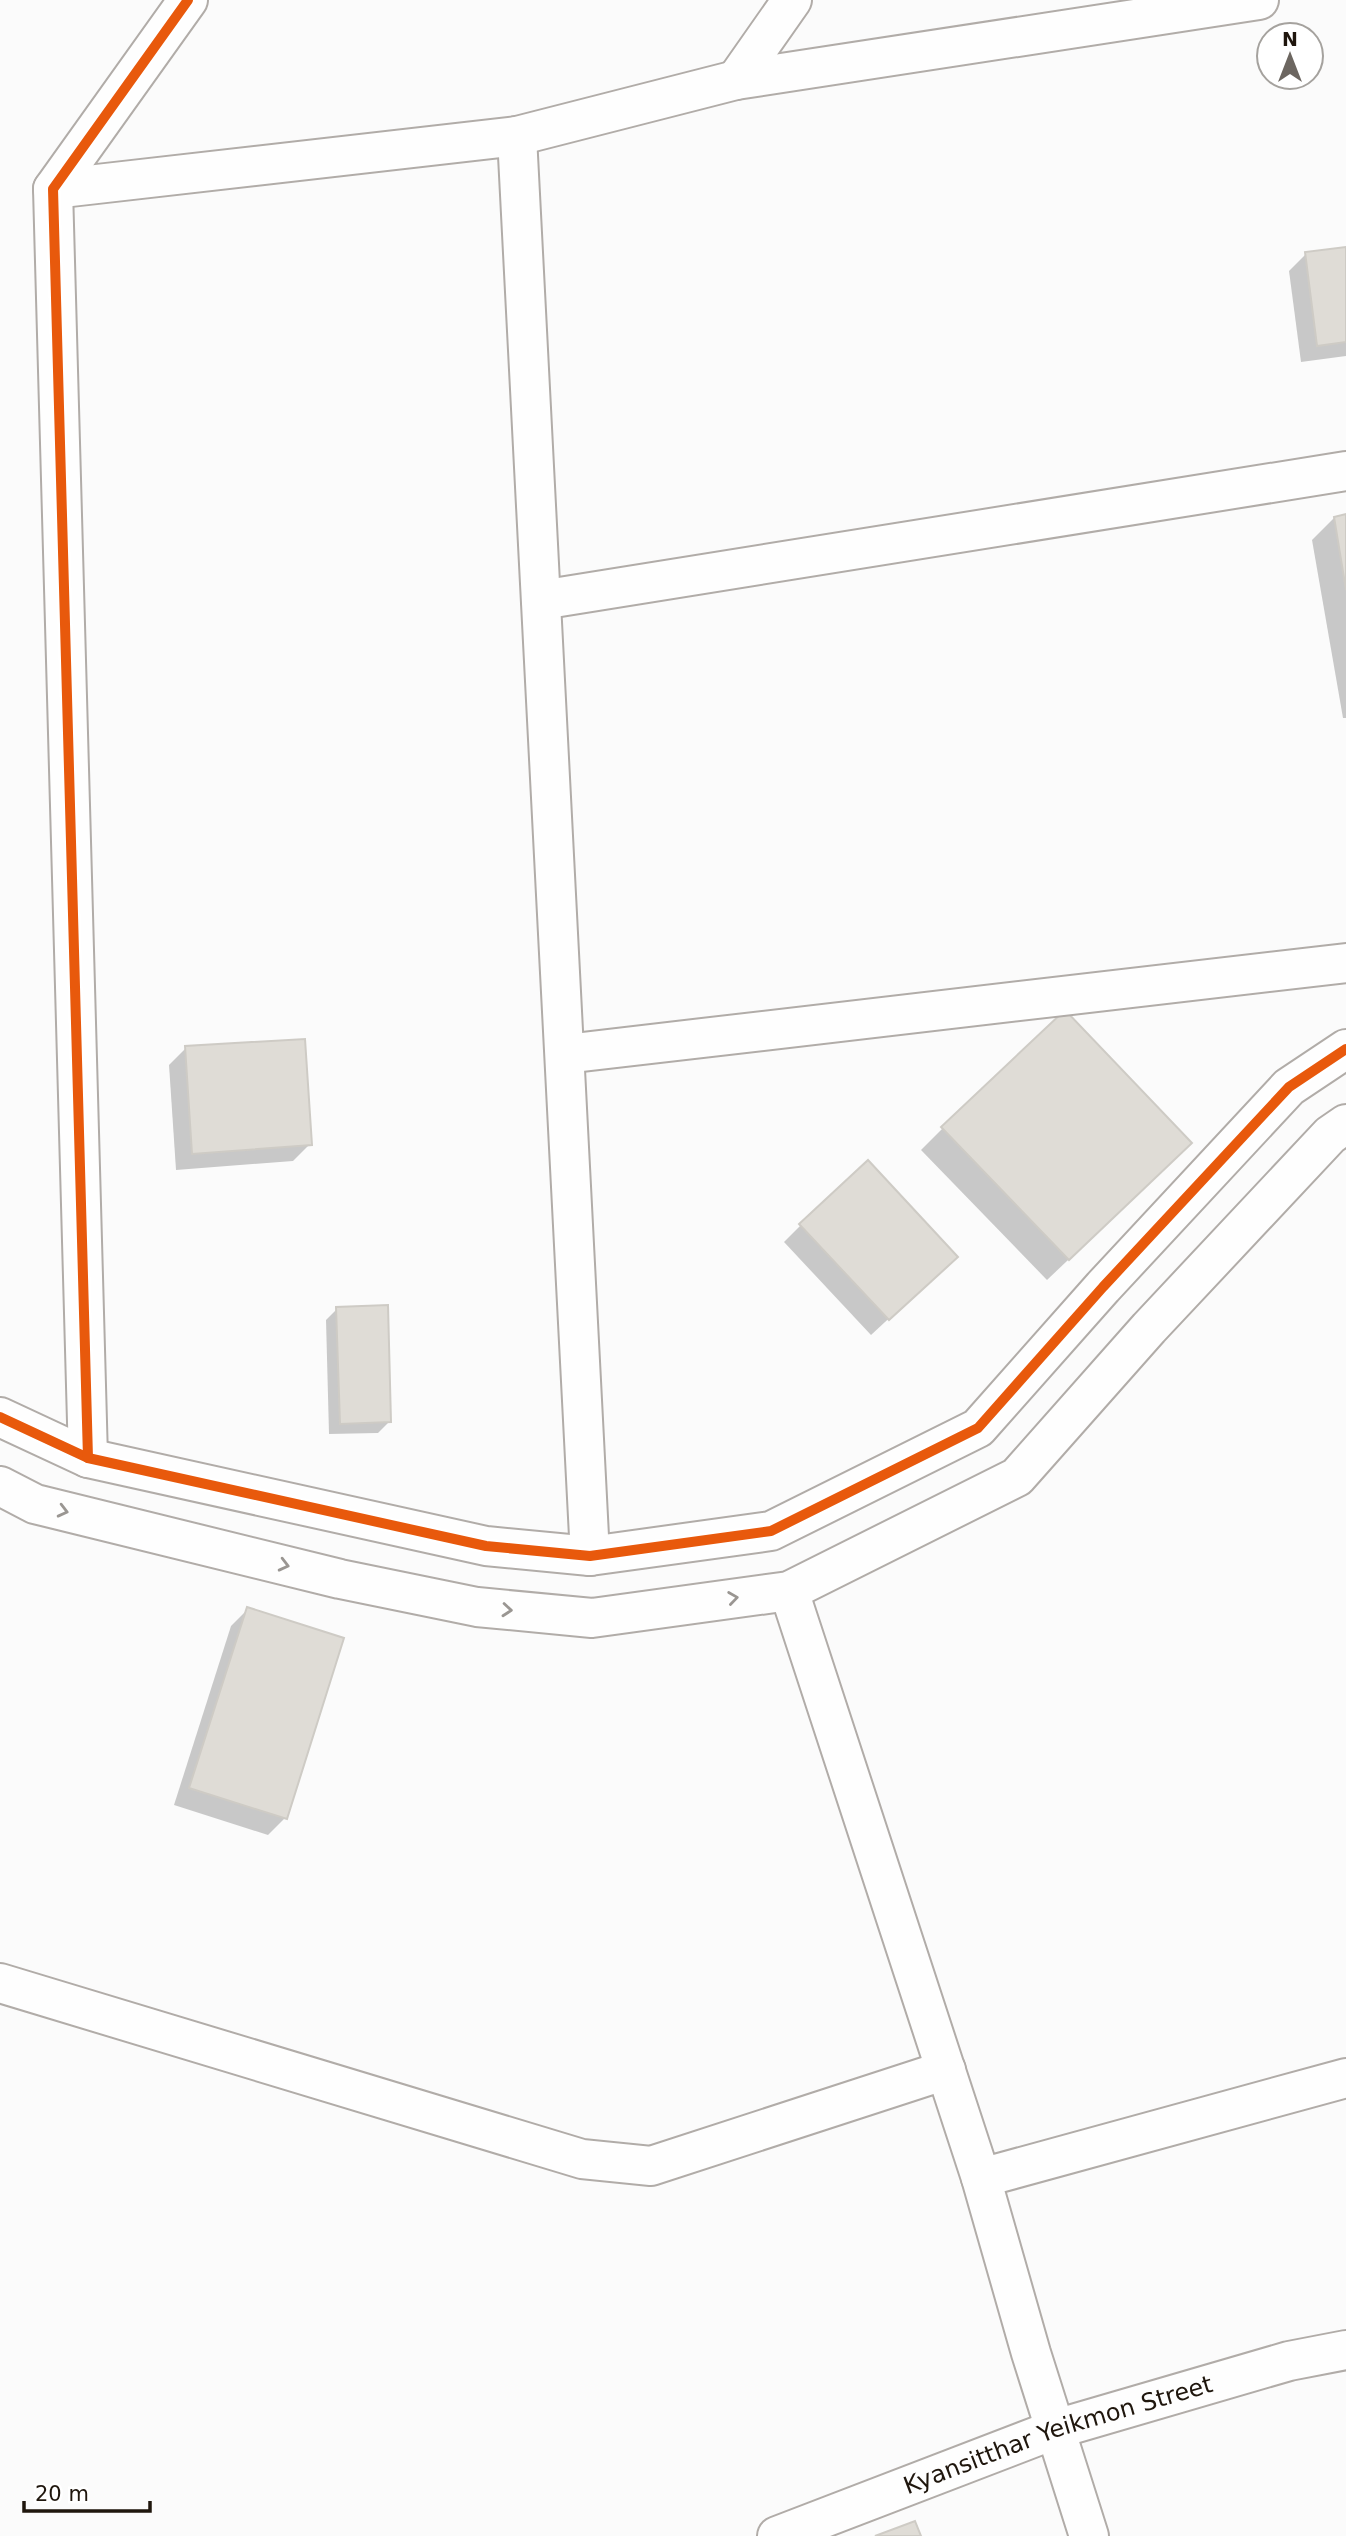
<svg xmlns="http://www.w3.org/2000/svg" width="1346" height="2536" font-family="'DejaVu Sans',sans-serif">
  <style>
    .shadow { fill: #0003 }
    .building { fill: #dfdcd6; stroke: #cecbc5; stroke-width: 2 }
    .lines { fill: none; stroke-linecap: round; stroke-linejoin: round }
    .minor-casing { stroke: #b1aca8; stroke-width: 42 }
    .minor { stroke: #fefefe; stroke-width: 38 }
    .cycleway-casing { stroke: #fff; stroke-width: 15 }
    .cycleway { stroke: #e8590c; stroke-width: 10 }
    .oneway { stroke: #9a9692 }
    .labels { text-anchor: middle; dominant-baseline: central; stroke-width: 5; stroke-linejoin: round; paint-order: stroke }
    .street-label { font-size: 24px; fill: #1f160d; stroke: #fff }
  </style>
  <rect width="100%" height="100%" fill="#fbfbfb"/>
  <g class="shadow">
    <polygon points="1346,249 1346,356 1301,362 1289,271 1306,254"/>
    <polygon points="1346,516 1346,718 1343,718 1312,540 1334,518"/>
    <polygon points="186,1048 310,1144 293,1161 176,1170 169,1065"/>
    <polygon points="943,1128 1168,1165 1047,1280 921,1150"/>
    <polygon points="801,1225 938,1273 871,1335 784,1242"/>
    <polygon points="337,1309 389,1422 378,1433 329,1434 326,1320"/>
    <polygon points="248,1609 285,1818 268,1835 174,1805 231,1626"/>
  </g>
  <g class="building">
    <polygon points="1346,247 1346,342 1317,346 1305,252"/>
    <polygon points="1346,514 1346,590 1334,517"/>
    <polygon points="1065,1010 1192,1143 1069,1260 941,1127"/>
    <polygon points="305,1039 312,1145 192,1154 185,1046"/>
    <polygon points="868,1160 958,1257 889,1320 799,1224"/>
    <polygon points="388,1305 391,1422 340,1424 336,1307"/>
    <polygon points="247,1607 344,1638 287,1819 189,1788"/>
    <polygon points="915,2521 921,2536 875,2536"/>
  </g>
  <g class="lines">
    <defs>
      <g id="minor">
        <polyline points="736,80 792,0"/>
        <polyline points="517,136 590,1556"/>
        <polyline points="53,189 517,136 736,80 1259,0"/>
        <polyline points="541,600 1346,471"/>
        <polyline points="565,1054 1346,963"/>
        <polyline points="0,1417 88,1458 486,1546 590,1556 771,1531 978,1428 1103,1287 1289,1087 1346,1049"/>
        <polyline points="88,1458 53,189 188,0"/>
        <polyline points="0,1486 35,1504 340,1579 477,1607 592,1618 789,1591 1017,1477 1149,1328 1330,1135 1346,1124"/>
        <polyline points="789,1591 981,2178 1031,2353 1089,2536"/>
        <polyline points="0,1983 582,2159 651,2166 946,2070"/>
        <polyline points="981,2178 1346,2078"/>
        <path id="s1" d="M777 2536 1056 2429 1289 2361 1346 2350"/>
      </g>
    </defs>
    <use href="#minor" class="minor-casing"/>
    <use href="#minor" class="minor"/>
    <defs>
      <g id="cycleway">
        <polyline points="0,1417 88,1458 486,1546 590,1556 771,1531 978,1428 1103,1287 1289,1087 1346,1049"/>
        <polyline points="88,1458 53,189 188,0"/>
      </g>
    </defs>
    <use href="#cycleway" class="cycleway-casing"/>
    <use href="#cycleway" class="cycleway"/>
  </g>
  <defs><path id="oneway-chevron" d="M-2-3.5L2.5 0L-2 3.5" fill="none" stroke-width="1.6" stroke-linecap="round" stroke-linejoin="round" transform="scale(1.75)"/></defs>
  <g class="oneway">
    <use href="#oneway-chevron" transform="translate(63 1511) rotate(14)"/>
    <use href="#oneway-chevron" transform="translate(284 1565) rotate(14)"/>
    <use href="#oneway-chevron" transform="translate(733 1598) rotate(-8)"/>
    <use href="#oneway-chevron" transform="translate(507 1610) rotate(5)"/>
  </g>
  <g class="labels">
    <g class="street-label">
      <text stroke="none"><textPath href="#s1" startOffset="299">Kyansitthar Yeikmon Street</textPath></text>
    </g>
  </g>
  <g transform="translate(1290 56)"><circle r="33" fill="#ffffff" stroke="#a5a29e" stroke-width="2"/>
  <path d="M0-5L12 26L0 18L-12 26Z" fill="#6c6660"/>
  <text y="-10" font-size="19" font-weight="bold" text-anchor="middle" fill="#1f160d">N</text>
  </g>
  <path d="M24 2501v10h126v-10" fill="none" stroke="#1f160d" stroke-width="3.5"/>
  <text x="35" y="2501" font-size="21" fill="#1f160d" stroke="#ffffff" stroke-width="5" paint-order="stroke">20 m</text>
</svg>
